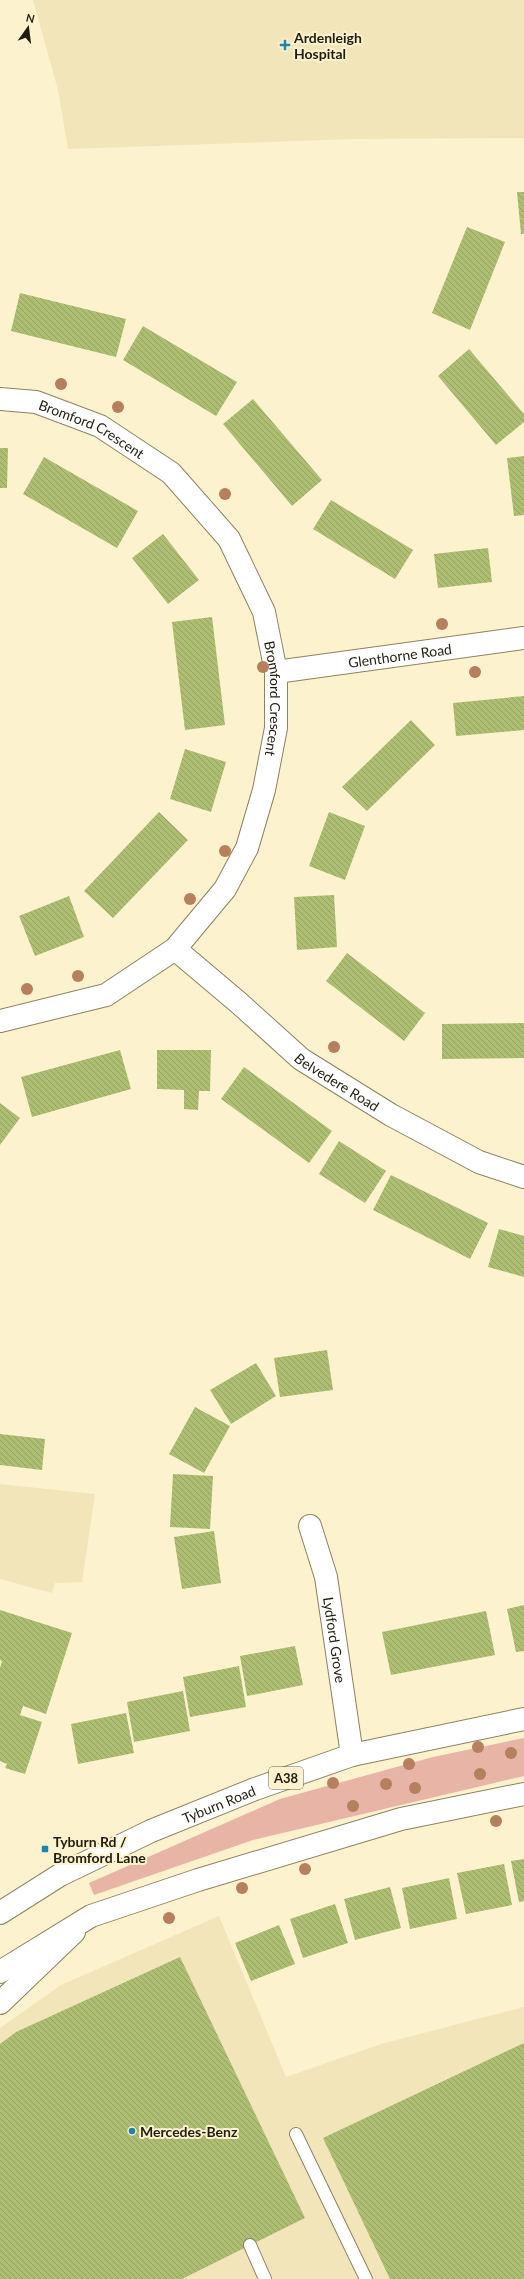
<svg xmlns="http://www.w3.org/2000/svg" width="524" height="2279" font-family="Lato,sans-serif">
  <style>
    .built { fill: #f3e5ba }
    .green { fill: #e7b4a5 }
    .building { fill: url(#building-back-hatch) }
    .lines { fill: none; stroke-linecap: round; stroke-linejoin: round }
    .service-casing { stroke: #8c8261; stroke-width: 14 }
    .minor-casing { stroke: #8c8261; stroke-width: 24 }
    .primary-casing { stroke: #8c8261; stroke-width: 24 }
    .trunk-casing { stroke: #8c8261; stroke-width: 24 }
    .service { stroke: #fff; stroke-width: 12 }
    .minor { stroke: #fff; stroke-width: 22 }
    .primary { stroke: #fff; stroke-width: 22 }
    .trunk { stroke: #fff; stroke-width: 22 }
    .tree { fill: #b67f5d }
    .poi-dot { fill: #1886ad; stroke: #fdf2ce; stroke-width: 1.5 }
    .labels { text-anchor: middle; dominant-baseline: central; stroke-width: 4; stroke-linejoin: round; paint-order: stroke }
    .shield { fill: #fdf2ce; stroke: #635c48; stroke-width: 1 }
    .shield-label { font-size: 13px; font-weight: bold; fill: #211c0f }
    .poi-label { font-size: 14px; font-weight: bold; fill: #211c0f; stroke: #fdf2ce; text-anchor: start }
    .street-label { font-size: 14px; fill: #211c0f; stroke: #fdf2ce }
  </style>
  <defs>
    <pattern id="building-back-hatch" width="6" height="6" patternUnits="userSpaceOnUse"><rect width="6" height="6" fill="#adbe73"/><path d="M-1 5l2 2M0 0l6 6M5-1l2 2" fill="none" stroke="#95a362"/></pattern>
  </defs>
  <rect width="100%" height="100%" fill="#fdf2ce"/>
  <g class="built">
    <polygon points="33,0 524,0 524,138 354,139 68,149 58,90"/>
    <polygon points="0,1484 95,1494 82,1582 55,1583 52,1593 0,1579"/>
    <polygon points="219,1916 286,2077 381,2044 524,2007 524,2279 0,2279 0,2028 61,1985"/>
  </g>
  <polygon class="green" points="524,1738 524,1776 253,1840 94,1895 89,1883 280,1799 433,1757"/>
  <g class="building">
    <polygon points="517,192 524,192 524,234 521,234"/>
    <polygon points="467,227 505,242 470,330 432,313"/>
    <polygon points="20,293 126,319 116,357 11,331"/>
    <polygon points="143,326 237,382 216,416 123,360"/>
    <polygon points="469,349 524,414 524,422 496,445 438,376"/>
    <polygon points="253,399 322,480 292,506 223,424"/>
    <polygon points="0,448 8,448 7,488 0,488"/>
    <polygon points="524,456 524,515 514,516 507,458"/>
    <polygon points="44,457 138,511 117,548 23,494"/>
    <polygon points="331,500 413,550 395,579 313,529"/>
    <polygon points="163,534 199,580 168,604 132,558"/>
    <polygon points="488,548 492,582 438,588 434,554"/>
    <polygon points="212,617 225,725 185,730 172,622"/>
    <polygon points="524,696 524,730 456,736 453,703"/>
    <polygon points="411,720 435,745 367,811 342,787"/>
    <polygon points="185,749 226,762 211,812 170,799"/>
    <polygon points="159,812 188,840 113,918 84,891"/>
    <polygon points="329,812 365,826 345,880 309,866"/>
    <polygon points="334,895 337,947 297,950 294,897"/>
    <polygon points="69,896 84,937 35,956 19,916"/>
    <polygon points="347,953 425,1013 404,1041 326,981"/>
    <polygon points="524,1023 524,1058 442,1059 442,1024"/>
    <polygon points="120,1050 131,1089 32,1117 21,1077"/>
    <polygon points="157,1050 211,1050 210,1091 199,1091 198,1110 184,1109 184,1090 157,1089"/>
    <polygon points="244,1067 332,1131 309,1163 221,1099"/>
    <polygon points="0,1103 20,1118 0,1145"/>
    <polygon points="339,1141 386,1171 365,1203 319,1174"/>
    <polygon points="391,1175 488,1223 470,1259 373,1210"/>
    <polygon points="499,1229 524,1236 524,1277 488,1267"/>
    <polygon points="327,1350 333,1390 280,1397 274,1358"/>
    <polygon points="256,1363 276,1396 231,1424 210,1390"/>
    <polygon points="195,1407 230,1426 204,1473 169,1454"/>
    <polygon points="0,1434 45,1439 42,1470 0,1465"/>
    <polygon points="173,1474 213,1476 210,1529 170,1527"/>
    <polygon points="214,1531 221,1583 182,1589 174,1537"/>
    <polygon points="524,1605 524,1651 516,1652 507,1609"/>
    <polygon points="0,1610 72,1633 46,1714 23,1706 20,1715 42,1722 25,1774 5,1768 7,1764 0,1761 0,1668 2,1661 0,1660"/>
    <polygon points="486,1611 495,1655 391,1675 382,1632"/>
    <polygon points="295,1646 303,1685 247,1696 240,1656"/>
    <polygon points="239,1666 246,1707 190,1717 183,1677"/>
    <polygon points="183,1691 190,1731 134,1742 127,1702"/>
    <polygon points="126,1713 134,1753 78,1764 71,1724"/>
    <polygon points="524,1859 524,1901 519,1902 511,1861"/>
    <polygon points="504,1864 512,1905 466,1914 457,1873"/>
    <polygon points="449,1878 457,1919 410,1929 402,1888"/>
    <polygon points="390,1887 401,1928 355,1940 344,1899"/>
    <polygon points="335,1904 348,1943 303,1958 290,1919"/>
    <polygon points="279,1925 295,1964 251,1981 235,1943"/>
    <polygon points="180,1957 305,2218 182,2279 0,2279 0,2044 16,2032"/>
    <polygon points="524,2043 524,2279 390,2279 323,2138"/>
  </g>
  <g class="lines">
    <defs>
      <g id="service">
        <polyline points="296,2134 366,2279"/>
        <polyline points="250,2245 265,2279"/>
      </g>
      <g id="minor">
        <path id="s1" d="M0 399 36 402 100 426 171 473 229 539 264 612 276 672V728L264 790 247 848 225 889 175 949 106 995 0 1021"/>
        <path id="s2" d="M276 672 524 638"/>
        <path id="s3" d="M175 949 239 1003 301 1059 391 1115 479 1162 524 1177"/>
        <path id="s4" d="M310 1526 326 1577 352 1755"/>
      </g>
      <polyline id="primary" points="0,2003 74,1932"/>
      <g id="trunk">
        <path id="s5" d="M0 1913 60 1875 85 1863 151 1831 255 1789 352 1755 524 1719"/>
        <polyline points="0,1972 91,1916 198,1880 401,1819 524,1794"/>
      </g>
    </defs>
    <use href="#service" class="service-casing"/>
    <use href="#minor" class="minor-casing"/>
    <use href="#primary" class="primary-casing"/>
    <use href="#trunk" class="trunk-casing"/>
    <use href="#service" class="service"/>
    <use href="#minor" class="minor"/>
    <use href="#primary" class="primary"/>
    <use href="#trunk" class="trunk"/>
  </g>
  <g class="tree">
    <circle cx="61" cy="384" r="6"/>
    <circle cx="118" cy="407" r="6"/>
    <circle cx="225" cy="494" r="6"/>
    <circle cx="442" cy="624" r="6"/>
    <circle cx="263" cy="667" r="6"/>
    <circle cx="475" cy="672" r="6"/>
    <circle cx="225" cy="851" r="6"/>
    <circle cx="190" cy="899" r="6"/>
    <circle cx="78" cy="976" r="6"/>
    <circle cx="27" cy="989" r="6"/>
    <circle cx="334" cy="1047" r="6"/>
    <circle cx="478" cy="1747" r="6"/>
    <circle cx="511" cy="1753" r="6"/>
    <circle cx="409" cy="1764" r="6"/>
    <circle cx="480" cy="1774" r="6"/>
    <circle cx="333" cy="1783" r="6"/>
    <circle cx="386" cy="1784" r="6"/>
    <circle cx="415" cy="1788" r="6"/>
    <circle cx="353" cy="1806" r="6"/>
    <circle cx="496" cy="1821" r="6"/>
    <circle cx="305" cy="1869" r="6"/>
    <circle cx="242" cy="1888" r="6"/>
    <circle cx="169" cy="1918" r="6"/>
  </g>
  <g class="poi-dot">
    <path d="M283 39h4v4h4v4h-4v4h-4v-4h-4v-4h4z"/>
    <rect x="41" y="1845" width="8" height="8" rx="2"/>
    <circle cx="132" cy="2131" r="4"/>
  </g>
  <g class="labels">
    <rect class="shield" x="269" y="1767" width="34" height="22" rx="3"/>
    <g class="shield-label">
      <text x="286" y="1778">A38</text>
    </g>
    <g class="poi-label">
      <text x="294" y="37">Ardenleigh<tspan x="294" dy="16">Hospital</tspan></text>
      <text x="53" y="1841">Tyburn Rd /<tspan x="53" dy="16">Bromford Lane</tspan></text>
      <text x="140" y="2131">Mercedes-Benz</text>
    </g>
    <g class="street-label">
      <text stroke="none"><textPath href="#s1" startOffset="98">Bromford Crescent</textPath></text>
      <text stroke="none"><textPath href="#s2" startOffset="125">Glenthorne Road</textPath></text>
      <text stroke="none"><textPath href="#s1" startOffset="446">Bromford Crescent</textPath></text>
      <text stroke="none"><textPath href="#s3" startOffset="210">Belvedere Road</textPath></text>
      <text stroke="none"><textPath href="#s4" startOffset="117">Lydford Grove</textPath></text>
      <text stroke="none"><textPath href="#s5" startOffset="245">Tyburn Road</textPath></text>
    </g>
  </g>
  <g transform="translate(28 28) rotate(14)" stroke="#fdf2ce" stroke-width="3" paint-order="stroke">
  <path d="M0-3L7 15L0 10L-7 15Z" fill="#211c0f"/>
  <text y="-6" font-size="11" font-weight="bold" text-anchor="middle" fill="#211c0f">N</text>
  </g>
</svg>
